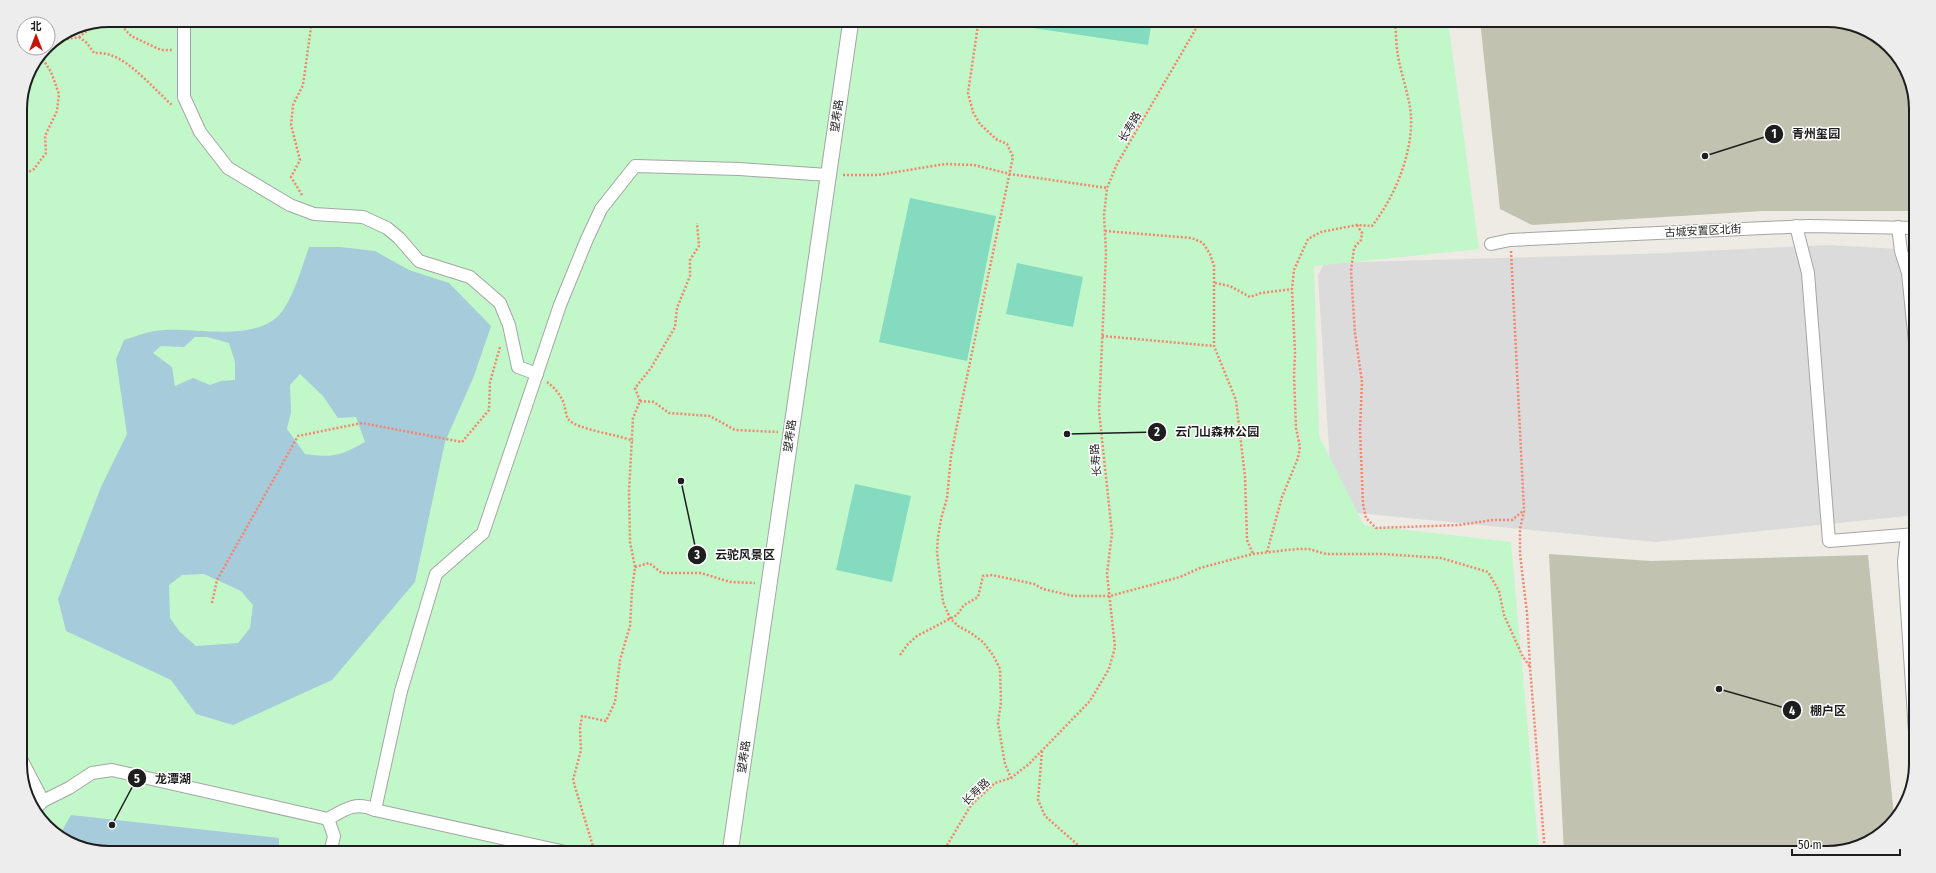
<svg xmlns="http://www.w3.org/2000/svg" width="1936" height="873" font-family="'Fira Sans Condensed','Noto Sans SC',sans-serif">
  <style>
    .residential { fill: #dcdbdb }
    .construction { fill: #c1c3b0 }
    .park { fill: #c2f7ca }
    .pitch { fill: #84dbbf }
    .water { fill: #a6cbdb; fill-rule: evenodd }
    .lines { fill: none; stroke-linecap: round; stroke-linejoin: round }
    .minor-casing { stroke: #a5a5a5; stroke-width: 14 }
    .tertiary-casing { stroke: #a5a5a5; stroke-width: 17 }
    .path { stroke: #f5856e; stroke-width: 2.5; stroke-dasharray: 2 2; stroke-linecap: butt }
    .minor { stroke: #fff; stroke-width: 12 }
    .tertiary { stroke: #fff; stroke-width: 15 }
    .labels { text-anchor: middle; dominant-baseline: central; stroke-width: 3; stroke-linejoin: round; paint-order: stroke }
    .street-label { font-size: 11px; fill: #1e1e1e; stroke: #fff }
    .rim { fill: none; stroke: #1e1e1e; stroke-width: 2 }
    .leader { fill: none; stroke: #1e1e1e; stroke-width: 1.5 }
    .callout-dot { fill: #1e1e1e; stroke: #fff; stroke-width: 1.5 }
    .mark-label { font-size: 12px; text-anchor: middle; font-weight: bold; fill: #fff }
    .callout-label { font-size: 12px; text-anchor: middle; font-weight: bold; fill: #1e1e1e; stroke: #fff; stroke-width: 3; stroke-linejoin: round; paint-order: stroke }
  </style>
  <rect width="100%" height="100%" fill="#eeebe4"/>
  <polygon class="residential" points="1829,245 1916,250 1916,515 1655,542 1347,512 1331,480 1318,276 1324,263 1641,254"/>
  <g class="construction">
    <polygon points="1480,20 1827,20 1861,27 1901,59 1916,103 1916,211 1763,211 1532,225 1500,209"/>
    <polygon points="1549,554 1651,561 1868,555 1894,816 1877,838 1827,853 1564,853"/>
  </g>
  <polygon class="park" points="109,20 1448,20 1479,249 1314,266 1319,436 1364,525 1511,542 1539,853 109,853 75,846 35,814 20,770 20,103 27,75 45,48 48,48 48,45 75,27"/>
  <g class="pitch">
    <polygon points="979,20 1152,20 1148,45"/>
    <polygon points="910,198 996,216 967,361 879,342"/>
    <polygon points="1017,263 1083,277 1073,327 1006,314"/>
    <polygon points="855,484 911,496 892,582 836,570"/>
  </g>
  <g class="water">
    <path d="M309 247H341L375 251 409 270 449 283 491 326 474 376 445 442 415 582 332 680 233 725 196 714 171 680 66 631 58 599 101 487 127 434 116 359 124 340C137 336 152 330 165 330 201 328 264 344 285 307 296 289 302 267 309 247ZM195 337H207L229 343 235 362V380L221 381 210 385 193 378 175 386 172 367 153 353 161 346 184 347ZM300 374 323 396 338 418 356 417 365 442C340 456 333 458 305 454L287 429 291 412 290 385ZM204 574 241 591 253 605 250 628 238 643 196 646 180 632 170 618 169 585 182 575Z"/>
    <polygon points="71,815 279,838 279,853 109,853 75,846 60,834"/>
  </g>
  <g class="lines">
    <defs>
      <g id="minor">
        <polyline points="184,20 184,97 200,132 228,168 290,205 314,214 363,217 387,228 399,238 419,261 470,277 500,303 509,325 518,367 537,374"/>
        <polyline points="1796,226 1808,273 1829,541 1916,534"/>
        <polyline points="1898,227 1901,251 1908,273 1916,352"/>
        <polyline points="1491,244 1510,240 1808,226 1916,228"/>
        <polyline points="1907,535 1904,562 1916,748"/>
        <polyline points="20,757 43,801"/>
        <path d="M34 810 43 801 69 788 92 773 112 770 328 819C345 809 356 801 375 810L570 853"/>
        <polyline points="375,810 401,691 436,574 483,533 560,305 587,239 601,209 635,166 739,169 828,175"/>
        <polyline points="328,819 334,836 330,853"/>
      </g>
      <polyline id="tertiary" points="730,853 851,20"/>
    </defs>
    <use href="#minor" class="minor-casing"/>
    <use href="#tertiary" class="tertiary-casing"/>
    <g class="path">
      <polyline points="978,25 968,93 973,112 980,124 996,139 1007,144 1013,157 959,415 951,456 947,498 941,519 938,537 937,552 941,586 943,602 950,618 958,626 971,633 983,642 993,655 1000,669 1001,702 998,723 1005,764 1011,778"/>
      <path d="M79 37 87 43 94 53C99 53 105 53 110 55 131 61 156 91 173 106"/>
      <polyline points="51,42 79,37 92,27 106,22 120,24 131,36 161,50 172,50"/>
      <polyline points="843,175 878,175 945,164 974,165 1010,174 1107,188"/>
      <polyline points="302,195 291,177 300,160 291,125 293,105 303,85 312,20"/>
      <polyline points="1357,225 1362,233 1361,240 1354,248 1351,271 1355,333 1362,382 1360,429 1363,504 1366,518 1376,528 1459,525 1493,520 1512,520 1523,511"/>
      <path d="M20 227C29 215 23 190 23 175L34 169 46 153 45 136 57 111 59 94 51 72 44 61 42 51"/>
      <polyline points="1105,231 1192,238 1203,243 1210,254 1214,266 1214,346 1236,400 1245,477 1247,540 1253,554"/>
      <polyline points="1511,251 1524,511 1520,529 1520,554 1527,613 1530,667 1545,853"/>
      <polyline points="1215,283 1230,286 1250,297 1261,293 1292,289"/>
      <polyline points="1102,336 1214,346"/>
      <path d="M547 382C554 387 561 395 564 404 565 408 566 415 568 419 577 430 617 434 633 441"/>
      <polyline points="640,401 654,402 669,413 710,416 735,430 778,432"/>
      <path d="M1267 552 1282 497 1298 458 1300 447 1296 428 1294 376 1295 353 1292 289 1294 270 1308 239 1321 232 1357 225 1372 226C1396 195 1416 147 1410 107 1407 90 1401 73 1398 56 1396 45 1396 32 1395 20"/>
      <polyline points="635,567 649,563 662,573 701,573 730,582 755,583"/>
      <polyline points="212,603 217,580 298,436 362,423 462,442 489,410 490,382 500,347"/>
      <polyline points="900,655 908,644 917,636 957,615 964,605 978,597 983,576 992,575 1034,584 1043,589 1073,596 1110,596 1180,577 1200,568 1226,561 1253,554 1296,549 1309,549 1326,554 1383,554 1441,558 1488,572 1499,591 1504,615 1522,655 1530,667"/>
      <polyline points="1042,751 1038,800 1045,816 1087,853"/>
      <polyline points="595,853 573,780 581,750 580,728 582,716 606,721 615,702 620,660 630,626 632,590 635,567 630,542 629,491 633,418 640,401 635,388 651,368 675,327 677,308 690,276 690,260 699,246 697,223"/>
      <polyline points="945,853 946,847 971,805 995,783 1011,778 1029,764 1090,701 1109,669 1115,647 1107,574 1112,533 1099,411 1106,253 1104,215 1107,188 1117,164 1201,20"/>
    </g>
    <use href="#minor" class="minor"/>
    <use href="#tertiary" class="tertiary"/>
  </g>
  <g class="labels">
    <g class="street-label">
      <text transform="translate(837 116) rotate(-82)">望寿路</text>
      <text transform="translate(1130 127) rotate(-59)">长寿路</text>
      <text transform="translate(1703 231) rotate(-3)">古城安置区北街</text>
      <text transform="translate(790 436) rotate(-82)">望寿路</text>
      <text transform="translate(1096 460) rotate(-95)">长寿路</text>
      <text transform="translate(744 757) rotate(-82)">望寿路</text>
      <text transform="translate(976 792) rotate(-44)">长寿路</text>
    </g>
  </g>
  <path d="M0 0H1936V873H0ZM109 27H1827A82 82 0 0 1 1909 109V764A82 82 0 0 1 1827 846H109A82 82 0 0 1 27 764V109A82 82 0 0 1 109 27Z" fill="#ededed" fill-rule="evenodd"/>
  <path class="rim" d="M109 27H1827A82 82 0 0 1 1909 109V764A82 82 0 0 1 1827 846H109A82 82 0 0 1 27 764V109A82 82 0 0 1 109 27Z"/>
  <path class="leader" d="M1705 156L1774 134M1067 434L1157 432M681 481L697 555M1719 689L1792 710M112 825L137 778"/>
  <g class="callout-dot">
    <circle cx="1705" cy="156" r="4"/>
    <circle cx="1067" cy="434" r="4"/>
    <circle cx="681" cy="481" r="4"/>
    <circle cx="1719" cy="689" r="4"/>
    <circle cx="112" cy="825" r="4"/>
    <circle cx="1774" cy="134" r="10"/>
    <circle cx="1157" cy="432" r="10"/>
    <circle cx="697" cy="555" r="10"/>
    <circle cx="1792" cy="710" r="10"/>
    <circle cx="137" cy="778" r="10"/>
  </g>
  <g class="mark-label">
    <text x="1774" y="138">1</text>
    <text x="1157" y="436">2</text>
    <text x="697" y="559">3</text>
    <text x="1792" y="715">4</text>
    <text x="137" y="783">5</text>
  </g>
  <g class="callout-label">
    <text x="1816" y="138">青州玺园</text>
    <text x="1217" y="436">云门山森林公园</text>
    <text x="745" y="559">云驼风景区</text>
    <text x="1828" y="715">棚户区</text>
    <text x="173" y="783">龙潭湖</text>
  </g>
  <g transform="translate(36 36)"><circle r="19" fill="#ffffff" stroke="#a5a5a5"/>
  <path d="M0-3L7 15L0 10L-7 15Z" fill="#c41307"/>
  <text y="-6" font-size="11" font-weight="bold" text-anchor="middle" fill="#1e1e1e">北</text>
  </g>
  <path d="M1792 849v6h108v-6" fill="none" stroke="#1e1e1e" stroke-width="2"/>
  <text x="1798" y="849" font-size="12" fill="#1e1e1e" stroke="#ffffff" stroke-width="3" paint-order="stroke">50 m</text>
</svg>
